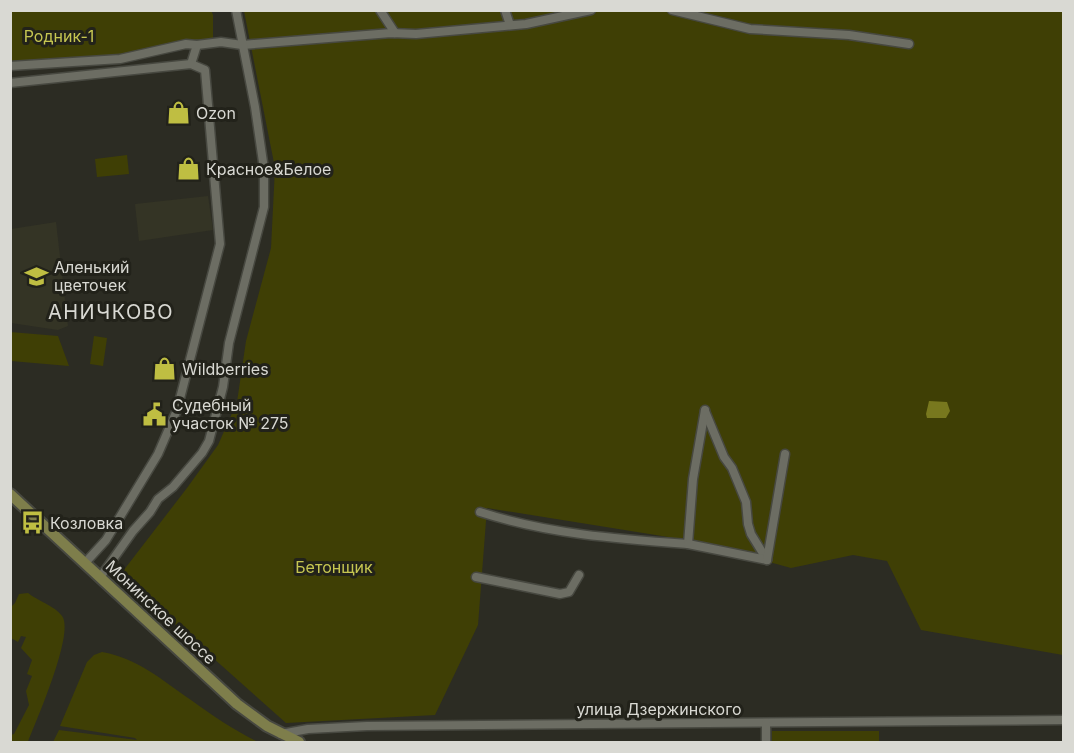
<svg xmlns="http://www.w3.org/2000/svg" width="1074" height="753" font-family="Inter,sans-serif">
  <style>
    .built { fill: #343425 }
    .green { fill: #3f3f05 }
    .water { fill: #78781e }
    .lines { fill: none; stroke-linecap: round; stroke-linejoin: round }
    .minor-casing { stroke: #474840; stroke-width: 11 }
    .major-casing { stroke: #474840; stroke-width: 14 }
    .minor { stroke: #6c6d63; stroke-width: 8 }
    .major { stroke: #7e7e4b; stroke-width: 10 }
    .labels { text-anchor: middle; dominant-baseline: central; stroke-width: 6; stroke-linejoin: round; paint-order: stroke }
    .park-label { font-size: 16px; fill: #c6c651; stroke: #22221a }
    .poi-label { font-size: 16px; fill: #d9d9d3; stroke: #22221a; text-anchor: start }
    .street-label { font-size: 16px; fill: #d9d9d3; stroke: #22221a }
    .quarter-label { font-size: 20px; letter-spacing: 1.5px; fill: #d9d9d3; stroke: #22221a }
  </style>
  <rect width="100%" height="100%" fill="#2c2c23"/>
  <g class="built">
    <polygon points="208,196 213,230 139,241 135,204"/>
    <polygon points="56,222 68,326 58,330 11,323 11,229"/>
  </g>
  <g class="green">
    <polygon points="211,10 213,15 213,39 102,63 11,63 11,11"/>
    <polygon points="244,11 1063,11 1063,655 921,630 887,561 853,555 791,568 693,541 487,508 478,625 435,715 286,723 120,575 187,488 218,445 237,402 246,341 271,248 275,168"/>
    <polygon points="127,155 129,174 97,177 95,159"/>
    <polygon points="10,332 58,336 69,366 11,361"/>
    <polygon points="94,336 107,338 103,366 90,364"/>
    <path d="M28 593C38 601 55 606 62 616 75 633 36 721 28 742H11V735L14 734 29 705 26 691 32 676 27 674 32 660 21 648 26 637 21 636 18 642 11 638V607L15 603 19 594Z"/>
    <path d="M102 652C137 658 162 680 191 700 213 716 234 730 258 742H194L191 741 190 742H53L59 730 137 740 135 738 60 726 87 662 94 655Z"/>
    <rect x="772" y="731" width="107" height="11"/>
  </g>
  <polygon class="water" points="929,401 947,402 950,411 946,418 927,418 926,414"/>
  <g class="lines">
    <defs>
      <g id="minor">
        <polyline points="380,10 395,33"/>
        <polyline points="505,10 510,25"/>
        <polyline points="672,10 750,29 849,35 909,44"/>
        <polyline points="191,64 197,45 221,42 242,45 391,33 416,34 526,24 591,10"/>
        <polyline points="10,66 120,59 186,44 197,45"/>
        <polyline points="10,83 191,64 205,70 220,244 177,410 158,454 106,540 85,563"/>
        <polyline points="705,411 724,457 732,468 746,502 748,524 751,534 767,560"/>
        <path d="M480 512C548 534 617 539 688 544L693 479 705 410"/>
        <polyline points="688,544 767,560"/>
        <polyline points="767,560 785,454"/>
        <polyline points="101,576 133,531 150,512 158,499 173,487 202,453 209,441 223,387 229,343 264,207 264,169 255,107 236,10"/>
        <polyline points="476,577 560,594 569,592 579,575"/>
        <polyline points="281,734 308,729 367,726 1064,720"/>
        <polyline points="766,742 766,723"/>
      </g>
      <polyline id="major" points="10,494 237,704 267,726 299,742"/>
    </defs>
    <use href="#minor" class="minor-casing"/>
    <use href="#major" class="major-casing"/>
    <use href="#minor" class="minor"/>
    <use href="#major" class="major"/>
  </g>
  <defs>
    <symbol id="shop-bare" viewBox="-9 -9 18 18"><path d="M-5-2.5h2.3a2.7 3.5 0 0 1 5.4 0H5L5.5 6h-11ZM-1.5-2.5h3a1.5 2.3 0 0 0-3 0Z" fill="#bfbe42" stroke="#22221a" stroke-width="2.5" paint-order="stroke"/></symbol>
    <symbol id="school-bare" viewBox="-9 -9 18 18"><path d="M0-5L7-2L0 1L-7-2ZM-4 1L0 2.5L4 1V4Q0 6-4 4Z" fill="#bfbe42" stroke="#22221a" stroke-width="2.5" paint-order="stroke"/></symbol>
    <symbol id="civic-bare" viewBox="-9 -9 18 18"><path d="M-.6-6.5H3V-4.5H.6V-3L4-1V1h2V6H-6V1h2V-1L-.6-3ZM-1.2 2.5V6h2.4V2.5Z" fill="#bfbe42" stroke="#22221a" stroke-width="2.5" paint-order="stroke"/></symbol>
    <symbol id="bus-bare" viewBox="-9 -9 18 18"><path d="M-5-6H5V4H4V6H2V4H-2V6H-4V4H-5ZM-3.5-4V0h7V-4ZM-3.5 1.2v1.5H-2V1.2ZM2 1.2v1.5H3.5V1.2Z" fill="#bfbe42" stroke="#22221a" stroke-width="2.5" paint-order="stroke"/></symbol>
  </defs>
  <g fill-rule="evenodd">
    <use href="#shop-bare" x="162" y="96" width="33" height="33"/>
    <use href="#shop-bare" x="172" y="152" width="33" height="33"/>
    <use href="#school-bare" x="20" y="260" width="33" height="33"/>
    <use href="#shop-bare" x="148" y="352" width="33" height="33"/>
    <use href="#civic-bare" x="138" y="398" width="33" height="33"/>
    <use href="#bus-bare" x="16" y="506" width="33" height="33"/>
  </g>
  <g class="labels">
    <g class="park-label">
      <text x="59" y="36">Родник-1</text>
      <text x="334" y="567">Бетонщик</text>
    </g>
    <g class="poi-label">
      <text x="196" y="113">Ozon</text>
      <text x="206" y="169">Красное&amp;Белое</text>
      <text x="54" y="267">Аленький<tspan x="54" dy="18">цветочек</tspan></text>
      <text x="182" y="369">Wildberries</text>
      <text x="172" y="405">Судебный<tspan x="172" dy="18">участок № 275</tspan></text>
      <text x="50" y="523">Козловка</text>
    </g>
    <g class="street-label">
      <text transform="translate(161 612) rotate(43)">Монинское шоссе</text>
      <text x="659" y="709">улица Дзержинского</text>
    </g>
    <g class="quarter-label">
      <text x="111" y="312">АНИЧКОВО</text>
    </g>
  </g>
  <rect width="1074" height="753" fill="none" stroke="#d9d9d3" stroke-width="24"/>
</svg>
